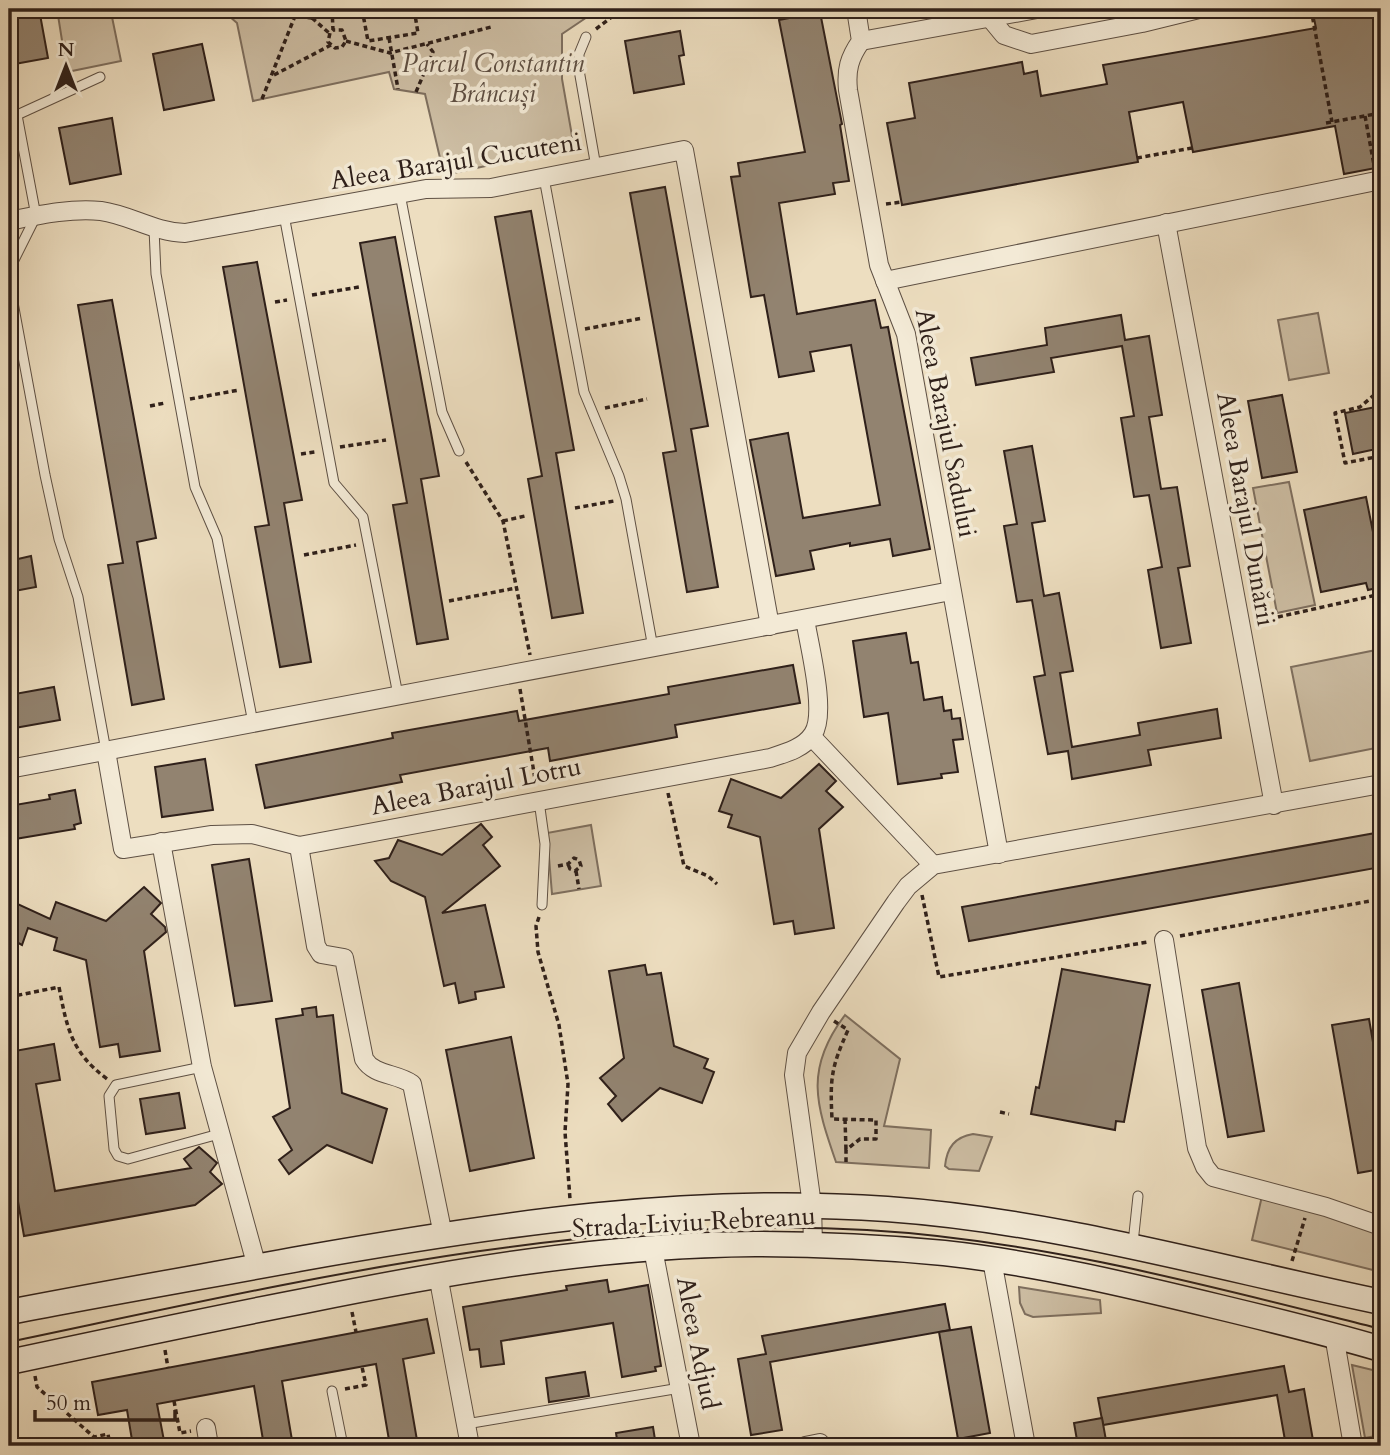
<svg xmlns="http://www.w3.org/2000/svg" width="1390" height="1455" font-family="Cardo,serif">
  <style>
    .green { fill: #cdbea4; stroke: #7e6f5f; stroke-width: 2 }
    .building { fill: #928370; stroke: #2f201a; stroke-width: 2 }
    .lines { fill: none; stroke-linecap: round; stroke-linejoin: round }
    .lane-casing { stroke: #5e5044; stroke-width: 11 }
    .street-casing { stroke: #5e5044; stroke-width: 20 }
    .secondary-casing { stroke: #2f201a; stroke-width: 27 }
    .path { stroke: #2f201a; stroke-width: 3.5; stroke-dasharray: 5 3.5; stroke-linecap: butt }
    .lane { stroke: #f3ead6; stroke-width: 9 }
    .street { stroke: #f3ead6; stroke-width: 18 }
    .secondary { stroke: #f3ead6; stroke-width: 24 }
    .tram { stroke: #2f201a; stroke-width: 2 }
    .labels { text-anchor: middle; dominant-baseline: central; stroke-width: 7; stroke-linejoin: round; paint-order: stroke }
    .park-label { font-size: 26px; font-style: italic; fill: #5e4f43; stroke: #f3ead6 }
    .street-label { font-size: 26px; fill: #2f201a; stroke: #f3ead6 }
  </style>
  <rect width="100%" height="100%" fill="#eddec0"/>
  <filter id="stains"><feTurbulence type="fractalNoise" baseFrequency=".00286" numOctaves="4"/><feColorMatrix values="0 0 0 0 .2 0 0 0 0 .09 0 0 0 0 .02 0 0 0 .5 -.17"/></filter>
  <radialGradient id="worn" r=".72"><stop offset=".6" stop-color="#630" stop-opacity="0"/><stop offset="1" stop-color="#630" stop-opacity=".3"/></radialGradient>
  <g class="green">
    <polygon points="57,9 150,9 112,17 121,61 67,72"/>
    <polygon points="221,9 599,9 562,34 562,79 574,147 444,175 425,94 394,89 389,72 253,101 237,23"/>
    <polygon points="1318,313 1329,373 1289,380 1278,320"/>
    <polygon points="1289,482 1315,605 1277,613 1253,488"/>
    <polygon points="1381,649 1381,747 1310,761 1291,667"/>
    <polygon points="591,825 601,886 552,894 547,833"/>
    <path d="M845 1015 900 1059 884 1126 931 1130 929 1168 836 1162C816 1104 804 1069 845 1015Z"/>
    <path d="M973 1134 992 1137 979 1171 949 1169 945 1166C947 1147 955 1137 973 1134Z"/>
    <polygon points="1262,1196 1381,1229 1381,1272 1252,1240"/>
    <polygon points="1019,1287 1100,1300 1101,1313 1033,1317 1025,1314 1020,1303"/>
    <polygon points="1352,1365 1381,1372 1381,1435 1365,1438"/>
  </g>
  <g class="building">
    <polygon points="9,9 39,9 48,58 9,65"/>
    <polygon points="1312,9 1381,9 1381,167 1344,174 1335,126 1193,152 1183,102 1129,112 1138,162 902,205 887,123 915,118 909,83 1022,62 1024,74 1037,71 1041,96 1107,84 1103,65 1316,28"/>
    <polygon points="820,12 842,124 840,125 849,181 833,183 835,194 779,203 797,314 875,300 881,328 888,327 930,549 893,556 890,539 850,546 850,543 810,551 814,569 776,576 750,440 788,433 803,518 880,505 851,345 810,352 814,371 779,377 764,295 751,297 731,177 740,176 738,163 805,152 779,20"/>
    <polygon points="680,31 684,55 679,56 684,84 634,93 625,41"/>
    <polygon points="202,44 214,100 164,110 153,54"/>
    <polygon points="112,118 121,174 70,184 59,128"/>
    <polygon points="665,187 708,426 691,429 718,587 687,592 663,453 676,451 630,193"/>
    <polygon points="531,211 574,450 556,453 583,613 552,618 528,479 542,476 495,217"/>
    <polygon points="395,237 439,476 421,479 448,639 417,644 393,505 407,503 360,243"/>
    <polygon points="257,262 302,500 284,503 311,662 280,667 255,527 269,525 223,267"/>
    <polygon points="112,300 156,538 137,542 164,699 132,705 108,565 123,563 78,305"/>
    <polygon points="1121,315 1125,340 1149,336 1162,415 1149,417 1161,489 1177,487 1190,566 1178,568 1191,643 1161,648 1148,570 1162,567 1149,495 1134,497 1121,418 1134,416 1122,346 1051,358 1054,372 976,385 971,358 1047,345 1045,328"/>
    <polygon points="1282,395 1297,472 1262,478 1248,401"/>
    <polygon points="1381,406 1381,448 1353,454 1345,413"/>
    <polygon points="1032,446 1045,521 1032,523 1044,596 1059,593 1073,671 1060,673 1072,747 1140,735 1138,723 1217,709 1221,738 1148,750 1151,765 1072,779 1068,751 1048,754 1034,677 1045,675 1032,600 1017,602 1004,526 1017,524 1004,451"/>
    <polygon points="1366,497 1381,572 1381,587 1368,590 1366,583 1321,592 1304,510"/>
    <polygon points="31,556 36,587 9,592 9,561"/>
    <polygon points="906,633 911,663 918,662 924,700 942,697 944,711 951,710 952,719 960,718 963,739 953,740 958,772 941,774 942,778 898,784 888,713 864,717 853,641"/>
    <polygon points="793,665 800,703 675,725 677,737 550,761 548,748 400,775 402,782 265,808 256,765 393,738 392,733 517,711 519,721 669,694 668,687"/>
    <polygon points="54,687 60,720 9,729 9,695"/>
    <polygon points="205,759 213,810 162,817 155,767"/>
    <polygon points="819,764 836,781 826,791 843,807 819,829 834,928 795,934 793,921 774,924 760,837 728,827 732,815 719,811 731,779 781,798"/>
    <polygon points="75,790 81,823 74,825 75,829 9,840 9,806 50,799 49,795"/>
    <polygon points="481,824 492,837 483,845 500,866 442,913 485,905 504,987 475,992 476,999 459,1003 455,983 444,986 425,897 391,881 375,861 389,858 398,840 442,855"/>
    <polygon points="1381,832 1381,867 969,941 962,907"/>
    <polygon points="249,859 272,1001 235,1006 212,865"/>
    <polygon points="144,887 161,903 151,914 165,927 166,932 144,951 160,1051 120,1057 118,1044 100,1047 86,960 54,950 57,938 28,928 22,945 9,938 9,900 50,919 56,902 106,921"/>
    <polygon points="645,965 647,975 661,973 674,1046 708,1059 704,1068 714,1072 702,1103 660,1088 622,1121 608,1104 616,1096 600,1078 624,1058 609,971"/>
    <polygon points="1062,969 1150,985 1124,1122 1116,1121 1115,1130 1031,1114 1036,1087 1039,1088"/>
    <polygon points="1239,983 1264,1131 1228,1137 1202,990"/>
    <polygon points="316,1007 317,1017 333,1015 342,1093 387,1109 372,1163 327,1145 289,1174 279,1160 292,1150 273,1117 290,1108 276,1019 303,1015 302,1009"/>
    <polygon points="1369,1019 1381,1088 1381,1169 1358,1173 1332,1025"/>
    <polygon points="511,1037 534,1158 470,1171 446,1050"/>
    <polygon points="54,1044 60,1080 36,1084 55,1191 191,1168 184,1159 199,1147 217,1163 210,1172 222,1184 195,1205 24,1236 9,1150 9,1052"/>
    <polygon points="179,1093 185,1128 146,1134 140,1099"/>
    <polygon points="607,1280 609,1292 648,1285 661,1366 655,1367 656,1371 622,1377 613,1323 501,1341 504,1364 481,1367 479,1349 470,1350 463,1307 567,1290 566,1286"/>
    <polygon points="945,1304 950,1330 770,1362 782,1430 751,1435 738,1359 766,1354 762,1336"/>
    <polygon points="427,1319 434,1353 403,1359 418,1446 390,1446 376,1364 282,1381 293,1446 264,1446 254,1386 157,1404 165,1446 133,1446 127,1410 98,1415 92,1382"/>
    <polygon points="971,1327 990,1433 958,1439 939,1332"/>
    <polygon points="1284,1366 1289,1392 1304,1389 1314,1446 1286,1446 1277,1395 1103,1425 1098,1398"/>
    <polygon points="585,1372 589,1396 549,1402 546,1378"/>
    <polygon points="1102,1418 1107,1446 1078,1446 1074,1423"/>
    <polygon points="653,1427 656,1446 618,1446 616,1433"/>
  </g>
  <g class="lines">
    <defs>
      <g id="lane">
        <polyline points="586,37 579,54 579,70 596,167"/>
        <polyline points="544,178 584,392 619,476 626,499 653,648"/>
        <polyline points="400,194 442,412 459,451"/>
        <polyline points="284,215 334,483 363,517 398,695"/>
        <polyline points="154,229 156,274 195,487 217,538 253,723"/>
        <polyline points="9,270 36,216 17,115 100,77"/>
        <polyline points="9,281 45,475 59,539 78,597 106,751"/>
        <polyline points="539,801 545,844 542,905"/>
        <polyline points="202,1067 116,1085 109,1096 114,1149 118,1156 128,1159 219,1134"/>
        <polyline points="1133,1243 1138,1196"/>
        <polyline points="332,1391 343,1446"/>
        <polyline points="466,1424 680,1388"/>
      </g>
      <g id="street">
        <path d="M856 9 861 41C849 58 846 70 848 90L879 265 906 334 999 854"/>
        <polyline points="990,18 1004,35 1031,44 1142,23 1199,9"/>
        <polyline points="861,41 1037,9"/>
        <path d="M9 221C39 215 70 208 101 211 130 215 154 232 185 233L426 189 491 188 684 150 770 626"/>
        <polyline points="1166,223 1274,805"/>
        <polyline points="885,281 1381,180"/>
        <polyline points="812,737 933,865"/>
        <path d="M106 751 123 849 212 835 252 834 299 846 770 758C786 753 804 748 813 734 827 713 809 645 805 619"/>
        <polyline points="9,769 951,591"/>
        <polyline points="161,842 202,1067 257,1267"/>
        <path d="M299 846 316 946 321 954 344 958 364 1059C374 1076 397 1073 412 1084L443 1235"/>
        <polyline points="1164,940 1197,1148 1205,1167 1213,1177 1326,1207 1381,1226"/>
        <polyline points="813,1245 812,1205 794,1075 797,1053 821,1012 896,902 908,886 933,865 1381,784"/>
        <polyline points="653,1249 691,1446"/>
        <polyline points="992,1260 1026,1446"/>
        <polyline points="438,1275 470,1446"/>
        <polyline points="1334,1335 1353,1446"/>
        <polyline points="206,1428 209,1446"/>
        <polyline points="805,1446 820,1443"/>
      </g>
      <g id="secondary">
        <path d="M9 1312C107 1293 206 1276 304 1258 497 1224 691 1195 887 1209 1056 1221 1217 1268 1381 1302"/>
        <path d="M9 1362C107 1341 205 1320 304 1301 452 1271 603 1245 755 1244 818 1244 881 1247 944 1253 1036 1263 1128 1285 1219 1307 1273 1320 1327 1333 1381 1349"/>
      </g>
    </defs>
    <use href="#lane" class="lane-casing"/>
    <use href="#street" class="street-casing"/>
    <use href="#secondary" class="secondary-casing"/>
    <g class="path">
      <polyline points="332,9 333,30 330,33 328,42 335,48 342,47 346,41 342,30 333,30"/>
      <polyline points="362,9 368,41 418,33 414,9"/>
      <polyline points="1311,9 1332,122"/>
      <polyline points="312,18 329,33"/>
      <polyline points="596,29 622,9"/>
      <polyline points="389,38 398,89"/>
      <polyline points="346,41 390,53 491,27"/>
      <polyline points="274,75 331,45"/>
      <polyline points="416,92 433,52 427,44"/>
      <polyline points="262,99 295,16 312,18 306,9"/>
      <polyline points="1365,116 1374,165"/>
      <polyline points="1326,123 1381,113"/>
      <polyline points="1137,158 1192,148"/>
      <polyline points="886,204 902,202"/>
      <polyline points="312,295 359,287"/>
      <polyline points="275,302 287,300"/>
      <polyline points="585,329 643,318"/>
      <polyline points="1381,389 1360,407 1335,413 1345,463 1381,456"/>
      <polyline points="190,399 239,390"/>
      <polyline points="150,406 165,403"/>
      <polyline points="605,408 647,399"/>
      <polyline points="340,447 386,440"/>
      <polyline points="301,454 315,452"/>
      <polyline points="466,462 503,521 530,655"/>
      <polyline points="575,508 614,501"/>
      <polyline points="503,521 525,516"/>
      <polyline points="1375,541 1381,540"/>
      <polyline points="304,555 356,545"/>
      <polyline points="449,601 516,588"/>
      <polyline points="1278,617 1381,594"/>
      <polyline points="520,689 536,785"/>
      <polyline points="668,793 684,866 708,876 717,884"/>
      <polyline points="558,866 568,864 574,858 579,860 581,866 575,871 570,869 568,864"/>
      <polyline points="576,871 579,889"/>
      <polyline points="922,895 939,977 1148,942"/>
      <polyline points="539,917 536,926 538,952 559,1025 568,1084 565,1132 570,1199"/>
      <polyline points="1180,936 1381,899"/>
      <path d="M9 997 59 987C67 1028 71 1052 107 1079"/>
      <path d="M834 1021 848 1030C831 1068 830 1078 832 1119L876 1120V1139H860L846 1150V1162"/>
      <polyline points="1000,1112 1009,1114"/>
      <polyline points="845,1119 846,1150"/>
      <polyline points="1292,1261 1305,1218"/>
      <polyline points="352,1312 356,1332"/>
      <polyline points="165,1350 168,1368"/>
      <polyline points="35,1376 37,1387 94,1437 108,1434 110,1446"/>
      <polyline points="345,1389 366,1385 362,1367"/>
      <polyline points="174,1401 180,1433 191,1431"/>
    </g>
    <use href="#lane" class="lane"/>
    <use href="#street" class="street"/>
    <use href="#secondary" class="secondary"/>
    <path class="tram" d="M9 1342C291 1283 577 1214 867 1230 1041 1240 1213 1287 1381 1329"/>
  </g>
  <g class="labels">
    <g class="park-label">
      <text x="493" y="63">Parcul Constantin<tspan x="493" dy="30">Brâncuși</tspan></text>
    </g>
    <g class="street-label">
      <text transform="translate(456 161) rotate(-9)">Aleea Barajul Cucuteni</text>
      <text transform="translate(946 423) rotate(79)">Aleea Barajul Sadului</text>
      <text transform="translate(1246 509) rotate(80)">Aleea Barajul Dunării</text>
      <text transform="translate(476 786) rotate(-11)">Aleea Barajul Lotru</text>
      <text transform="translate(694 1222) rotate(-3)">Strada Liviu Rebreanu</text>
      <text transform="translate(698 1343) rotate(79)">Aleea Adjud</text>
    </g>
  </g>
  <rect width="1390" height="1455" fill="none" stroke="#eddec0" stroke-width="35"/>
  <rect x="10" y="10" width="1369" height="1434" fill="none" stroke="#2f201a" stroke-width="3.5"/>
  <rect x="18" y="18" width="1355" height="1420" fill="none" stroke="#2f201a" stroke-width="2"/>
  <g transform="translate(66 66)" stroke="#f3ead6" stroke-width="5" paint-order="stroke">
  <path d="M0-5L12 26L0 18L-12 26Z" fill="#2f201a"/>
  <text y="-10" font-size="19" font-weight="bold" text-anchor="middle" fill="#2f201a">N</text>
  </g>
  <path d="M35 1410v10h140v-10" fill="none" stroke="#2f201a" stroke-width="3.5"/>
  <text x="46" y="1410" font-size="21" fill="#2f201a" stroke="#f3ead6" stroke-width="5" paint-order="stroke">50 m</text>
  <rect width="100%" height="100%" filter="url(#stains)"/>
  <rect width="100%" height="100%" fill="url(#worn)"/>
</svg>
